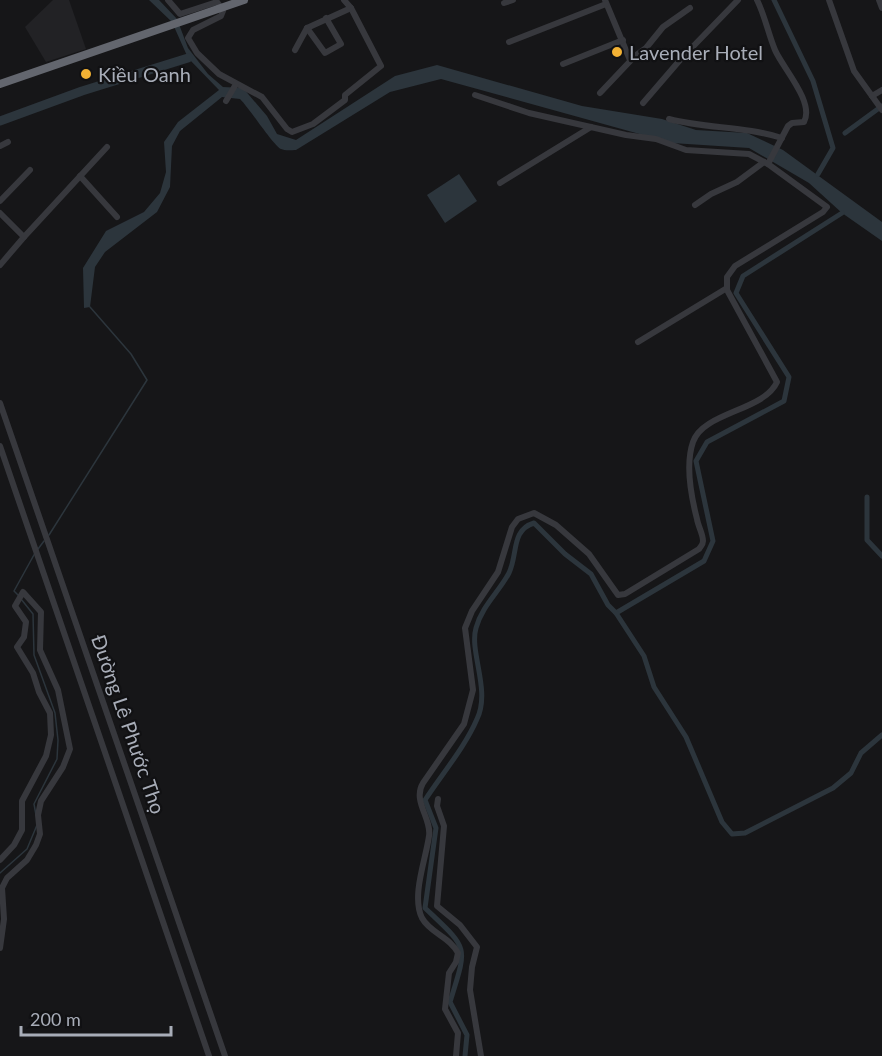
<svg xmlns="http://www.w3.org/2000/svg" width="882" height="1056" font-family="Lato,sans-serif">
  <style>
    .built { fill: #222225 }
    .water { fill: #2c353c }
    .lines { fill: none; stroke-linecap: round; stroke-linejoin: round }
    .stream { stroke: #2c353c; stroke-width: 1.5 }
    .canal { stroke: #2c353c; stroke-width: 5 }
    .river { stroke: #2c353c; stroke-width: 9 }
    .minor { stroke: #37383d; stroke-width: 6 }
    .highway { stroke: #63666e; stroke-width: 8 }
    .poi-dot { fill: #f2b134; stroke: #111113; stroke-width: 2 }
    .labels { text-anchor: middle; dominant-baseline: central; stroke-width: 4.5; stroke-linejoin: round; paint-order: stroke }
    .poi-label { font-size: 20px; fill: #a8adb8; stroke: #111113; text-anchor: start }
    .street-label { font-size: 20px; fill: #a8adb8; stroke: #111113 }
  </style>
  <rect width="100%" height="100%" fill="#161618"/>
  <polygon class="built" points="53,0 69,0 86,49 46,62 25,27"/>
  <g class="water">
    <path d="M149 0H159L177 19 188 48 208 74 223 87 243 88 267 116 277 134 296 140 395 76 437 65 582 106 662 119 696 130 747 133 783 150 882 222V241L842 213 809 183 749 148 672 143 441 79 390 92 296 150C292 150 285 151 281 149 273 145 250 109 240 99L222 97 180 131 172 146 170 187 157 212 105 252 95 267 90 307 84 308 83 268 106 231 144 212 160 193 166 172 164 142 178 122 219 90 188 58 172 22Z"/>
    <polygon points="459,174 477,201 445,223 427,195"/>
  </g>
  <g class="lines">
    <g class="stream">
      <polyline points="49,535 147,380 131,354 90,307"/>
      <polyline points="38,549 44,541"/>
      <polyline points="18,595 14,591 35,553"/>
      <polyline points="21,599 33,614 34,655 55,713 58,740 57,759 34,804 36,815"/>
      <polyline points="0,873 27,849 37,825"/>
    </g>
    <g class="canal">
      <polyline points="774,0 813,81 833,148 818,174"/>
      <polyline points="845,133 882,106"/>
      <polyline points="867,497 867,540 882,556"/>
      <polyline points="616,613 704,561 713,541 696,461 707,442 784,401 789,377 736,293 743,276 842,213"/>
      <path d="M465 1056 467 1035 450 1002C468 944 469 950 425 908L436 828 425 800C442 774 465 747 477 719 491 690 469 652 476 628 482 606 499 592 509 573 518 554 511 530 534 523L565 554 591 574 608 605 616 613 644 656 654 687 686 737 722 822 732 834 745 833 833 788 851 773 861 753 882 735"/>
    </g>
    <polyline class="river" points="0,121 82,91 188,58"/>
    <g class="minor">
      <polyline points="168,0 180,14 217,2 223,11 221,16 193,30 188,38 197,53 219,74 262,97 287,129 292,132 313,124 345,100 345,95 381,66 351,8"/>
      <polyline points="605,0 630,60"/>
      <path d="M757 0C765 16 768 33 775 50 782 67 815 102 804 122L792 123 788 126 768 164"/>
      <polyline points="829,0 854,71 882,110"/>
      <polyline points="879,0 882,8"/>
      <polyline points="504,3 513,0"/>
      <polyline points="326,18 341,44 325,53 307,28 351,8 344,0"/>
      <polyline points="509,42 606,4"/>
      <polyline points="295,50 307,28"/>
      <polyline points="563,64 623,40"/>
      <polyline points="600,93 635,56 646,48 663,27 690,8"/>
      <polyline points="872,96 882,90"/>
      <polyline points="226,101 236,84"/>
      <polyline points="643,103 680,60 738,0"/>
      <path d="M669 119C708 129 744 126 782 138"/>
      <polyline points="0,146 8,142"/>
      <polyline points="80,176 117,217"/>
      <polyline points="500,183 591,127"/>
      <polyline points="0,201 30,170"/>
      <polyline points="695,205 711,194 737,182 764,162"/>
      <polyline points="0,213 24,237 0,265"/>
      <polyline points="24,237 107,147"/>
      <polyline points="638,342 727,288"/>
      <polyline points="0,403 225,1056"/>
      <polyline points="0,446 209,1056"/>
      <polyline points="438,799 437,806 444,826 437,906 460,925 477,947 472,967 470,990 481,1056"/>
      <polyline points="0,860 14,845 22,830 22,801 46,756 51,735 50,713 39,692 33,673 17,647 24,637 26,622 15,606 23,592 41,612 40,650 58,690 70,749 63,767 41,801 38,815 40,834 36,845 27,860 7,878 2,888 4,919 0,948"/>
      <path d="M456 1056 458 1033 445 1009 449 973 456 962 458 953C450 937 430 933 422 918 411 896 426 859 429 836 432 819 412 801 423 783L464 724 473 690 465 628 472 611 498 572 512 527 518 519 534 513 556 525 589 554 618 595 625 594 699 549C701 546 703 545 703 541 703 534 698 526 697 519 691 496 685 465 693 442 703 412 764 411 777 382L727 290V277L735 266 823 212 827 207 768 164 749 154 686 150 656 139 626 135 529 113 475 95"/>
    </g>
    <polyline class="highway" points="0,84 244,0"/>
  </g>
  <g class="poi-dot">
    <circle cx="617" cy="52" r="6"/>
    <circle cx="86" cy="74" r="6"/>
  </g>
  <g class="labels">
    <g class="poi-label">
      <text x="629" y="52">Lavender Hotel</text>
      <text x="98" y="74">Kiều Oanh</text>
    </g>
    <g class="street-label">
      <text transform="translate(129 724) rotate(71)">Đường Lê Phước Thọ</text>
    </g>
  </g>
  <path d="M21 1026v9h150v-9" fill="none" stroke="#a8adb8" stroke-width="3"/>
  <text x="30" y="1026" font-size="18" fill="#a8adb8" stroke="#111113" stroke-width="4.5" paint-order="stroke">200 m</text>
</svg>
